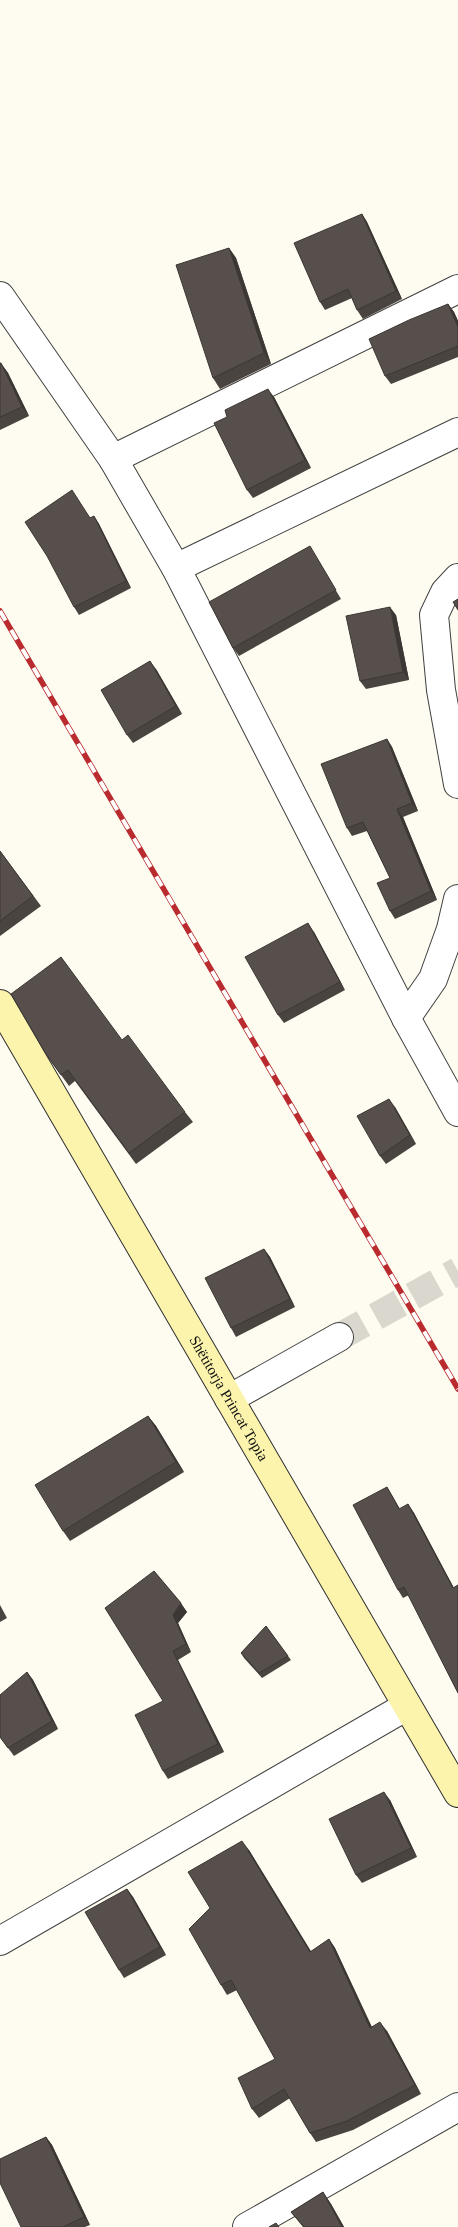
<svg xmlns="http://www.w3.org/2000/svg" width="458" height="2227" font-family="Georgia,serif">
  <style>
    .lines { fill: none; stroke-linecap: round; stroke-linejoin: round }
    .street-tunnel { stroke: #dad8ce; stroke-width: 28; stroke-dasharray: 28 14; stroke-linecap: butt }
    .street-casing { stroke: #414141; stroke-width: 30 }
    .secondary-casing { stroke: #303030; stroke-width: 30 }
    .street { stroke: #fff; stroke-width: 28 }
    .secondary { stroke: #fcf4ad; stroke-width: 28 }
    .rail-casing { stroke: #b92b2f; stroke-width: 5.5 }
    .rail { stroke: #fff; stroke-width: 4; stroke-dasharray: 11; stroke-linecap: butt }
    .wall { fill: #4a4440 }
    .shaded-wall { fill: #3c3734 }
    .building { fill: #564f4b; stroke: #3c3734 }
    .labels { text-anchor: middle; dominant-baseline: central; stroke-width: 5; stroke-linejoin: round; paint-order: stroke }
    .street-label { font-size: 15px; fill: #0e0e0e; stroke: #fff }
  </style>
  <rect width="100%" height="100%" fill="#fefcf0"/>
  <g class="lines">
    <polyline class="street-tunnel" points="339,1337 458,1271"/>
    <defs>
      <g id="street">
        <polyline points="0,296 113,459 176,568 406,1018 458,1112"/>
        <polyline points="113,459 458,289"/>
        <polyline points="176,568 458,432"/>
        <polyline points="458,578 445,592 434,615 441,690 458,784"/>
        <polyline points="406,1018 433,979 451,929 458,899"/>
        <polyline points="229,1399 339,1337"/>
        <polyline points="0,1941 407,1706"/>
        <polyline points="247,2227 458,2107"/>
      </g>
      <g id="secondary">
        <path id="s1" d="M0 1004 458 1793"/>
      </g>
    </defs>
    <use href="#street" class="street-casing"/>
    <use href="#secondary" class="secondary-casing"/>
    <use href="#street" class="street"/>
    <use href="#secondary" class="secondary"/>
    <defs>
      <polyline id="rail" points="0,611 458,1389"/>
    </defs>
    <use href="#rail" class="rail-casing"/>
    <use href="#rail" class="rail"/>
  </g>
  <g class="wall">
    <polygon points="362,214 367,222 402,299 363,319 357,310 352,298 325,310 320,302"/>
    <polygon points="229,248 236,258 271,364 220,389 213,378"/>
    <polygon points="448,304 454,312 458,321 458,357 391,384 385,376"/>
    <polygon points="0,363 8,373 29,416 0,430"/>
    <polygon points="274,397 311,468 253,498 247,490"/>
    <polygon points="94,516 99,524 131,588 79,615 74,607 90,518"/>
    <polygon points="315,555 341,599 239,656 233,648"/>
    <polygon points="396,615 409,680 366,689 360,681"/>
    <polygon points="156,669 182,714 133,743 127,735"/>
    <polygon points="387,739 392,747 418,811 403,817 437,900 395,919 390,911 390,878 367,831 352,836 347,828"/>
    <polygon points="0,851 41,906 0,936"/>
    <polygon points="314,932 345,990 284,1023 278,1015"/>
    <polygon points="46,1054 185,1112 193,1122 136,1164 75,1081 69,1086"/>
    <polygon points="395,1107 416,1144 386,1164 380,1156"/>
    <polygon points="264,1249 270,1257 295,1307 236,1337 231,1328"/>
    <polygon points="148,1416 156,1426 184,1472 70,1541 63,1531"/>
    <polygon points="387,1487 392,1495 400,1509 408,1504 414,1513 454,1588 458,1693 409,1595 403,1598 398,1590"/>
    <polygon points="154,1571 187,1612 178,1623 191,1652 178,1660 224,1752 168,1779 163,1771 163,1701"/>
    <polygon points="0,1605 7,1618 0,1622"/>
    <polygon points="266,1626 291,1660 262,1678 244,1658 241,1653"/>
    <polygon points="27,1672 33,1680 58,1729 14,1756 0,1737"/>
    <polygon points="390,1800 417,1857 362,1883 356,1875"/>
    <polygon points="249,1850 311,1952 329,1939 335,1948 372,2027 387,2031 421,2094 353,2130 316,2142 310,2133 290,2098 259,2118 252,2109 275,2059 237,1990 227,1995 221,1985 210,1908"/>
    <polygon points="127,1889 133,1897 166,1955 124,1978 119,1970"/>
    <polygon points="46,2137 52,2145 90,2225 85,2227 21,2227"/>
    <polygon points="323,2192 331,2204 344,2227 303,2227 291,2212"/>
  </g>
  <g class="shaded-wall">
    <polygon points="362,214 367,222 402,299 396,291"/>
    <polygon points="229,248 236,258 271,364 264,353"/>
    <polygon points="448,304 454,312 458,321 458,327"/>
    <polygon points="1,363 8,373 29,416 22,407"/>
    <polygon points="268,389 274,397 311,468 305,460"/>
    <polygon points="94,516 99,524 131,588 126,581"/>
    <polygon points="390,607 396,615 409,680 403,672"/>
    <polygon points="150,661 156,669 182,714 176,706"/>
    <polygon points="387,739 392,747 418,811 412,803"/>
    <polygon points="397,809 403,817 437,900 431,891"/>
    <polygon points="308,923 314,932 345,990 340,982"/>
    <polygon points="389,1099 395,1107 416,1144 410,1135"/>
    <polygon points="264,1249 270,1257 295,1307 290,1299"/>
    <polygon points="148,1416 156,1426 184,1472 176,1462"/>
    <polygon points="408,1504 414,1513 458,1596 453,1588"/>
    <polygon points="181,1603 187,1612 178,1623 191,1652 186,1644 173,1615"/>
    <polygon points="173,1651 178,1660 224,1752 218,1744"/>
    <polygon points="27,1672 33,1680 58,1729 52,1721"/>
    <polygon points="384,1792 390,1800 417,1857 411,1848"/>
    <polygon points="242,1841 249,1850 317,1961 310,1952"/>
    <polygon points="127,1889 133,1897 166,1955 160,1947"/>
    <polygon points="329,1939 335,1948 376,2037 370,2028"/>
    <polygon points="380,2022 387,2031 421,2094 415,2085"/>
    <polygon points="46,2137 52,2145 90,2225 84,2217"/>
    <polygon points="323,2192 331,2204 344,2227 342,2227"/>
  </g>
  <g class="building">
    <polygon points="362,214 396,291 357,310 348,289 320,302 294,243"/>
    <polygon points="229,248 264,353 213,378 176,265"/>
    <polygon points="448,304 458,327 458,346 385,376 369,339 409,320"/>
    <polygon points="0,363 1,363 22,407 0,417"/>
    <polygon points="268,389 305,460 247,490 214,423 227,417 225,410"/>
    <polygon points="72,490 90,518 94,516 126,581 74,607 47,556 25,522"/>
    <polygon points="310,546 336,590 233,648 209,602"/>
    <polygon points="458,599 458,610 453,602"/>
    <polygon points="390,607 403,672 360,681 346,616"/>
    <polygon points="150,661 176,706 127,735 101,690"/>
    <polygon points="387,739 412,803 397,809 431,891 390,911 377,883 390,878 363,822 347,828 321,764"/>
    <polygon points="0,851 33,896 0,921"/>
    <polygon points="308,923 340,982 278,1015 245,957"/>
    <polygon points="61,957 122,1040 128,1035 185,1112 129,1153 68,1070 61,1075 46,1054 11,994"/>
    <polygon points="389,1099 410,1135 380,1156 357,1116"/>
    <polygon points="264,1249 290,1299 231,1328 205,1278"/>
    <polygon points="148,1416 176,1462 63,1531 35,1485"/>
    <polygon points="387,1487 399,1509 408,1504 453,1588 458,1585 458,1693 404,1587 398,1590 353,1505"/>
    <polygon points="154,1571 181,1603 173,1615 186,1644 173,1651 218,1744 163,1771 135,1715 163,1701 105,1608"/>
    <polygon points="266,1626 288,1656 259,1673 241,1653"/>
    <polygon points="27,1672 52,1721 8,1748 0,1737 0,1695"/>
    <polygon points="384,1792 411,1848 356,1875 329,1819"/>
    <polygon points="242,1841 310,1952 329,1939 370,2028 380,2022 415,2085 347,2121 310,2133 284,2089 252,2109 238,2078 275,2059 231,1980 221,1985 189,1929 210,1908 188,1872"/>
    <polygon points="127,1889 160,1947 119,1970 85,1912"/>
    <polygon points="46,2137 84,2217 63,2227 21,2227 0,2183 0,2159"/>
    <polygon points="323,2192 342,2227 304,2227 291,2212"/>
    <polygon points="276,2223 279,2227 269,2227"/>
  </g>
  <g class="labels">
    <g class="street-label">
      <text stroke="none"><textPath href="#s1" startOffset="456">Shëtitorja Princat Topia</textPath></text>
    </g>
  </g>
</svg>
